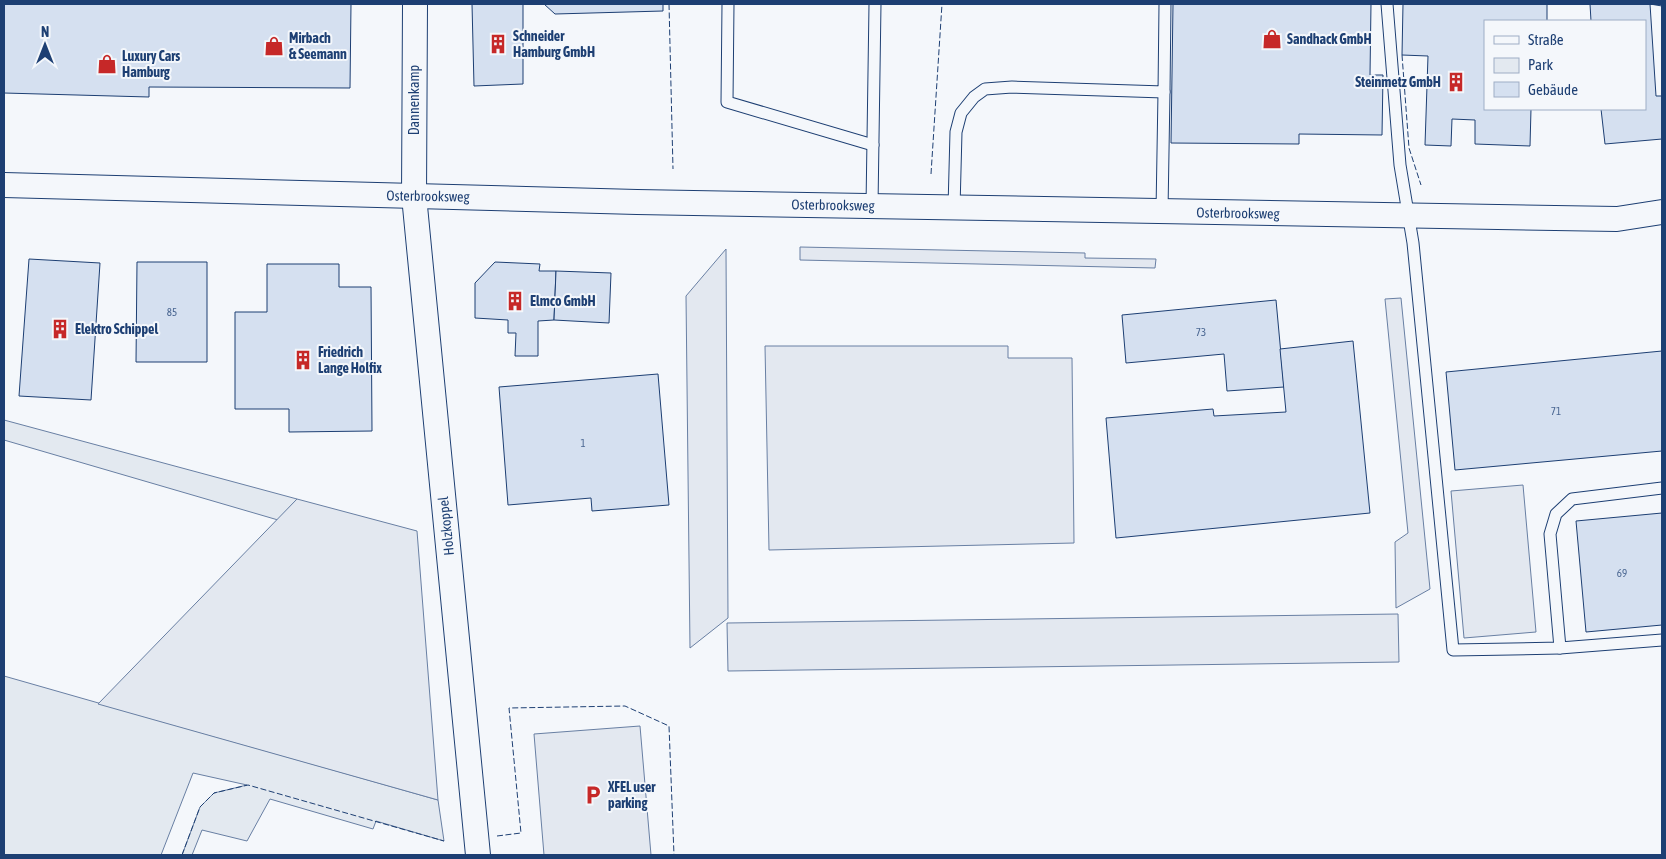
<svg xmlns="http://www.w3.org/2000/svg" width="1666" height="859" font-family="'Asap Condensed',sans-serif">
  <style>
    .green { fill: #e3e9f0; stroke: #687fa3 }
    .parking { fill: #e3e8f0; stroke: #687fa3 }
    .building { fill: #d5e0f0; stroke: #1d3f73 }
    .lines { fill: none; stroke-linecap: round; stroke-linejoin: round }
    .service-casing { stroke: #1d3f73; stroke-width: 13 }
    .minor-casing { stroke: #1d3f73; stroke-width: 26 }
    .service { stroke: #f4f7fb; stroke-width: 11 }
    .minor { stroke: #f4f7fb; stroke-width: 24 }
    .fence { stroke: #1d3f73; stroke-width: 1; stroke-dasharray: 6 2.5; stroke-linecap: butt }
    .labels { text-anchor: middle; dominant-baseline: central; stroke-width: 4; stroke-linejoin: round; paint-order: stroke }
    .number-label { font-size: 11px; fill: #4b6792 }
    .poi-label { font-size: 14px; font-weight: bold; fill: #1d3f73; stroke: #f4f7fb; text-anchor: start }
    .street-label { font-size: 14px; fill: #1d3f73; stroke: #f4f7fb }
  </style>
  <rect width="100%" height="100%" fill="#f4f7fb"/>
  <g class="green">
    <polygon points="4,420 297,499 278,520 4,440"/>
    <polygon points="4,676 438,800 444,841 376,821 373,829 270,799 247,841 202,830 192,855 182,855 200,807 214,793 247,785 193,773 161,855 4,855"/>
  </g>
  <g class="parking">
    <polygon points="800,247 1085,253 1085,258 1156,259 1155,268 800,260"/>
    <polygon points="726,249 728,618 690,648 686,296"/>
    <polygon points="1401,298 1430,589 1396,608 1395,542 1408,533 1385,299"/>
    <polygon points="765,346 1008,346 1008,358 1072,358 1074,543 769,550"/>
    <polygon points="1523,485 1536,632 1464,638 1451,491"/>
    <polygon points="297,499 417,531 438,800 98,704"/>
    <polygon points="1398,614 1399,662 728,671 727,623"/>
    <polygon points="640,726 651,855 544,855 534,734"/>
  </g>
  <g class="building">
    <polygon points="4,4 351,4 350,88 149,87 149,97 4,93"/>
    <polygon points="472,4 523,4 523,84 474,86"/>
    <polygon points="544,4 663,4 663,11 555,14"/>
    <polygon points="1173,4 1371,4 1370,75 1383,75 1382,135 1299,134 1299,144 1171,143"/>
    <polygon points="1403,4 1547,4 1547,21 1485,21 1485,109 1531,109 1530,146 1475,144 1475,120 1452,119 1451,146 1425,145 1428,56 1402,55"/>
    <polygon points="1590,4 1662,4 1662,6 1650,4 1656,96 1662,96 1662,139 1605,144 1601,109 1645,109 1645,21 1591,21"/>
    <polygon points="29,259 100,263 91,400 19,396"/>
    <polygon points="137,262 207,262 207,362 136,362"/>
    <polygon points="495,262 540,264 539,271 556,271 554,320 538,321 538,356 515,356 516,333 508,333 508,320 475,318 475,283"/>
    <polygon points="267,264 339,264 339,287 371,287 372,431 289,432 289,409 235,409 235,312 267,312"/>
    <polygon points="556,271 611,273 609,323 554,320"/>
    <polygon points="1276,300 1284,387 1227,391 1224,354 1126,363 1122,315"/>
    <polygon points="1353,341 1370,513 1116,538 1106,418 1213,409 1214,416 1286,412 1280,349"/>
    <polygon points="1662,351 1662,451 1455,470 1446,372"/>
    <polygon points="658,374 669,505 592,511 591,498 508,505 499,387"/>
    <polygon points="1662,513 1662,625 1586,632 1576,521"/>
  </g>
  <g class="lines">
    <defs>
      <g id="service">
        <polyline points="728,4 727,102 873,145"/>
        <polyline points="1387,4 1400,165 1413,243 1453,650 1560,648 1662,640"/>
        <polyline points="872,206 875,4"/>
        <polyline points="954,208 956,132 961,113 974,97 985,89 1012,87 1164,92 1165,4"/>
        <polyline points="1162,211 1164,92"/>
        <polyline points="1560,648 1550,534 1556,514 1572,499 1662,488"/>
      </g>
      <g id="minor">
        <polyline points="415,4 414,196 478,855"/>
        <polyline points="4,185 637,202 1617,219 1662,212"/>
      </g>
    </defs>
    <use href="#service" class="service-casing"/>
    <use href="#minor" class="minor-casing"/>
    <use href="#service" class="service"/>
    <use href="#minor" class="minor"/>
    <g class="fence">
      <polyline points="669,4 673,169"/>
      <polyline points="1402,55 1409,148 1421,185"/>
      <polyline points="931,174 942,4"/>
      <polyline points="497,836 521,833 509,708 625,706 669,726 674,855"/>
      <polyline points="182,855 200,807 214,793 248,785 444,841"/>
    </g>
  </g>
  <defs>
    <symbol id="shop-bare" viewBox="-9 -9 18 18"><path d="M-5-2.5h2.3a2.7 3.5 0 0 1 5.4 0H5L5.5 6h-11ZM-1.5-2.5h3a1.5 2.3 0 0 0-3 0Z" fill="#c62828" stroke="#f4f7fb" stroke-width="2.5" paint-order="stroke"/></symbol>
    <symbol id="building-bare" viewBox="-9 -9 18 18"><path d="M-4-6H4V6H1V3H-1V6H-4ZM-2.5-4.3h1.7v1.8h-1.7ZM.8-4.3h1.7v1.8H.8ZM-2.5-1h1.7V.8h-1.7ZM.8-1h1.7V.8H.8Z" fill="#c62828" stroke="#f4f7fb" stroke-width="2.5" paint-order="stroke"/></symbol>
    <symbol id="parking-bare" viewBox="-9 -9 18 18"><path d="M-3.5-5.5H1a3.5 3.5 0 0 1 0 7H-1V5.5H-3.5ZM-1-3.4V-.6H.8a1.4 1.4 0 0 0 0-2.8Z" fill="#c62828" stroke="#f4f7fb" stroke-width="2.5" paint-order="stroke"/></symbol>
  </defs>
  <g fill-rule="evenodd">
    <use href="#shop-bare" x="1258" y="25" width="28" height="28"/>
    <use href="#building-bare" x="484" y="30" width="28" height="28"/>
    <use href="#shop-bare" x="260" y="32" width="28" height="28"/>
    <use href="#shop-bare" x="93" y="50" width="28" height="28"/>
    <use href="#building-bare" x="1442" y="68" width="28" height="28"/>
    <use href="#building-bare" x="501" y="287" width="28" height="28"/>
    <use href="#building-bare" x="46" y="315" width="28" height="28"/>
    <use href="#building-bare" x="289" y="346" width="28" height="28"/>
    <use href="#parking-bare" x="579" y="781" width="28" height="28"/>
  </g>
  <g class="labels">
    <g class="number-label">
      <text x="172" y="312">85</text>
      <text x="1201" y="332">73</text>
      <text x="1556" y="411">71</text>
      <text x="583" y="443">1</text>
      <text x="1622" y="573">69</text>
    </g>
    <g class="poi-label">
      <text x="513" y="36">Schneider<tspan x="513" dy="16">Hamburg GmbH</tspan></text>
      <text x="289" y="38">Mirbach<tspan x="289" dy="16">&amp; Seemann</tspan></text>
      <text x="1287" y="39">Sandhack GmbH</text>
      <text x="122" y="56">Luxury Cars<tspan x="122" dy="16">Hamburg</tspan></text>
      <text x="1441" y="82" text-anchor="end">Steinmetz GmbH</text>
      <text x="530" y="301">Elmco GmbH</text>
      <text x="75" y="329">Elektro Schippel</text>
      <text x="318" y="352">Friedrich<tspan x="318" dy="16">Lange Holfix</tspan></text>
      <text x="608" y="787">XFEL user<tspan x="608" dy="16">parking</tspan></text>
    </g>
    <g class="street-label">
      <text transform="translate(414 100) rotate(-90)">Dannenkamp</text>
      <text transform="translate(428 196) rotate(1)">Osterbrooksweg</text>
      <text transform="translate(833 205) rotate(1)">Osterbrooksweg</text>
      <text transform="translate(1238 213) rotate(1)">Osterbrooksweg</text>
      <text transform="translate(446 526) rotate(-96)">Holzkoppel</text>
    </g>
  </g>
  <rect width="1666" height="859" fill="none" stroke="#1d3f73" stroke-width="10"/>
  <rect x="1484" y="20" width="162" height="90" fill="#f4f7fb" stroke="#9eadc5"/>
  <rect x="1494" y="36" width="25" height="8" fill="#f4f7fb" stroke="#9eadc5"/>
  <text x="1528" y="45" font-size="15" fill="#1d3f73">Straße</text>
  <rect x="1494" y="58" width="25" height="15" fill="#e3e9f0" stroke="#9eadc5"/>
  <text x="1528" y="70" font-size="15" fill="#1d3f73">Park</text>
  <rect x="1494" y="82" width="25" height="15" fill="#d5e0f0" stroke="#9eadc5"/>
  <text x="1528" y="95" font-size="15" fill="#1d3f73">Gebäude</text>
  <g transform="translate(45 45)" stroke="#f4f7fb" stroke-width="4" paint-order="stroke">
  <path d="M0-4L9 19L0 12L-9 19Z" fill="#1d3f73"/>
  <text y="-8" font-size="14" font-weight="bold" text-anchor="middle" fill="#1d3f73">N</text>
  </g>
</svg>
